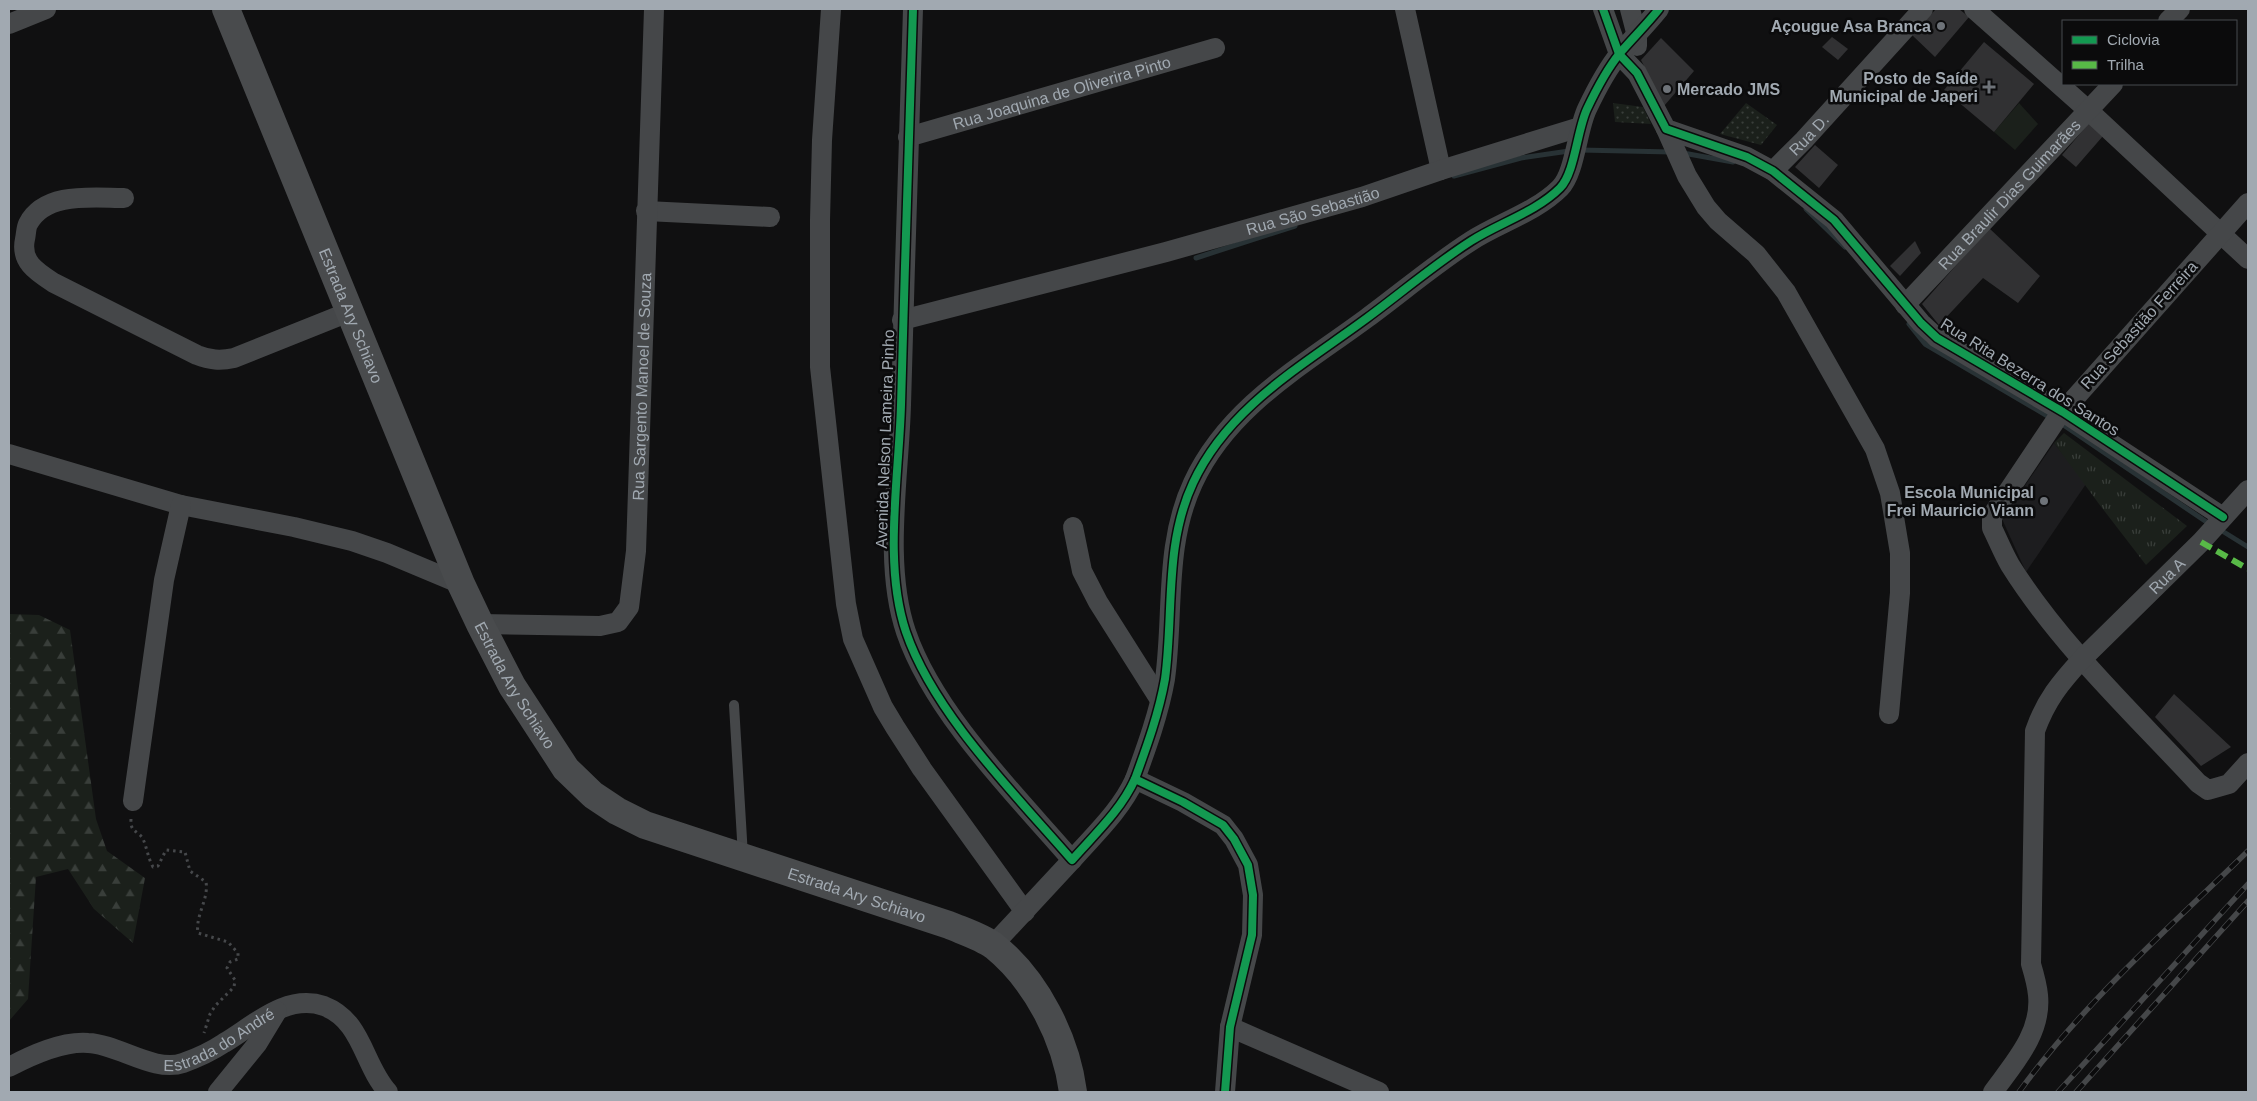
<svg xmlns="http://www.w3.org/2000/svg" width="2257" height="1101" font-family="Arial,sans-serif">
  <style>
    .built { fill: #1d1d1f }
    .grass { fill: url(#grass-tufts) }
    .forest { fill: url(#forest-firs) }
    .park { fill: url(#park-dots) }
    .pitch { fill: #1b201b }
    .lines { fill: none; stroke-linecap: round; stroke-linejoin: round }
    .stream { stroke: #283235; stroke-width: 5 }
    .building { fill: #313133 }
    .path { stroke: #46484b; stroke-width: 3; stroke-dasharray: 2.5 4; stroke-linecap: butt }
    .lane { stroke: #454749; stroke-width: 10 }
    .street { stroke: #454749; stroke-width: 20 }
    .secondary { stroke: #494b4d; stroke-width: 28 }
    .rail-casing { stroke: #454749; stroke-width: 5.5 }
    .rail { stroke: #0b0b0c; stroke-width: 4; stroke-dasharray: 11; stroke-linecap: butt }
    .quiet { stroke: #58b947; stroke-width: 6; stroke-dasharray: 12 6; stroke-linecap: butt }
    .cycleway-casing { stroke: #0b0b0c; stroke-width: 11 }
    .cycleway { stroke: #139951; stroke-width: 8 }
    .poi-dot { fill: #6e7379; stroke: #0b0b0c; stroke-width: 2 }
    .labels { text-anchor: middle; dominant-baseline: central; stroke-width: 5; stroke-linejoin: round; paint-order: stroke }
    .poi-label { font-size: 16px; font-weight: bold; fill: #a1a9b1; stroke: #0b0b0c; text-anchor: end }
    .street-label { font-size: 16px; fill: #a1a9b1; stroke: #0b0b0c }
  </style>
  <defs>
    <pattern id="grass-tufts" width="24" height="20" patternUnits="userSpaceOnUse" patternTransform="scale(1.25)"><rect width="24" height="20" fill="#1b201b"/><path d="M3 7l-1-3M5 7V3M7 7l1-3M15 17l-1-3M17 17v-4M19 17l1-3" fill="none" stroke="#393e3a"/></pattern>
    <pattern id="forest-firs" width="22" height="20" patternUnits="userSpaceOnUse" patternTransform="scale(1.25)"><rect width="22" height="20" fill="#1b201b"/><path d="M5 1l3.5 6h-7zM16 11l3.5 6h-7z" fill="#393e3a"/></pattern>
    <pattern id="park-dots" width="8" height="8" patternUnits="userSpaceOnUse" patternTransform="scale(1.25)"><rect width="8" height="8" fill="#1b201b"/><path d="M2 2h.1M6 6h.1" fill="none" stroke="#393e3a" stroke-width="1.8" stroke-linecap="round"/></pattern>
  </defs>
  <rect width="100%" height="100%" fill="#101011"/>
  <polygon class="built" points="2054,443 2086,484 2026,572 2002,519"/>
  <polygon class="grass" points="2064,433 2187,526 2146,565 2099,504 2054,443"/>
  <polygon class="forest" points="9,614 39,615 70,630 96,819 107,851 145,878 133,943 94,909 68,869 36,877 28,999 9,1021"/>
  <g class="park">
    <polygon points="1613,103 1643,107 1651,124 1615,122"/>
    <polygon points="1746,103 1777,125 1761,145 1720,134"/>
  </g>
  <polygon class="pitch" points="2019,103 2038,124 2015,150 1994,132"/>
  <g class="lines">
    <g class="stream">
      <polyline points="1580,150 1672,152"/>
      <polyline points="1683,153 1733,162"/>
      <polyline points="1454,176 1521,158 1569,151"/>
      <polyline points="1806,209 1845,247"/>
      <polyline points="1196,258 1295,226"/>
      <polyline points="1909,324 1925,344 2051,418"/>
      <polyline points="2059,422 2211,525"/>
      <polyline points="2219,529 2248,547"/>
    </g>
  </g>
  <g class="building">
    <polygon points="1936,9 1959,9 1969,17 1935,57 1912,35"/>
    <polygon points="1832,37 1848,49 1838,60 1822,47"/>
    <polygon points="1661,38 1694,71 1664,106 1641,60"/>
    <polygon points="1984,42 2034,84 1994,132 1944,90"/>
    <polygon points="2089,123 2103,136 2076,167 2062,155"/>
    <polygon points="1815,145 1838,165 1819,188 1795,167"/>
    <polygon points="1989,228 2040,276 2018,303 1983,278 1939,325 1922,304"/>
    <polygon points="1915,241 1921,253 1900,276 1890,266"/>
    <polygon points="2174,694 2231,747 2201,766 2155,717"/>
  </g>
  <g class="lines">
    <path class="path" d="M131 819C130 833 138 830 143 839 147 848 148 858 153 867L158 866 166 850 185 852 190 871 206 882C209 899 195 916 198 933L228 942 238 953V959L230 962 227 968 235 980 234 987 215 1006 210 1014 204 1033"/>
    <polyline class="lane" points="734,705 743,856"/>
    <g class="street">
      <polyline points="831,9 822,140 820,220 820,367 846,604 853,639 883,707 895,727 922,769 1025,912"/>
      <path d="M913 9C908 141 905 273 901 405 899 477 883 564 906 632 934 714 1016 795 1072 860 1095 834 1121 810 1135 779"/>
      <polyline points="1405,9 1441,170"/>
      <polyline points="1603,9 1619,54 1637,73 1666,129 1747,157 1773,171 1834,220 1921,323 1937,338 2063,412 2223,517"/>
      <polyline points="1630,9 1637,36 1637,46"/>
      <polyline points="1974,9 2089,111 2248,259"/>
      <polyline points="2168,21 2180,9"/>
      <polyline points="9,24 46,9"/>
      <polyline points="1666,129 1687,176 1706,207 1718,221 1756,254 1786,292 1875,449 1890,493 1900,553 1900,593 1889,714"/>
      <path id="s1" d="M908 137 1215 48"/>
      <path id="s2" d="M1773 171 1804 140 1923 9"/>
      <path d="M124 198C94 198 45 191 28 224 26 228 26 235 25 239 20 262 37 272 54 283L197 355C210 360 220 361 234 358L349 312"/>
      <path d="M2248 203 2058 417 1995 511 1992 518V528C1998 540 2003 553 2010 565 2060 645 2135 715 2198 783L2208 790 2229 784 2248 763"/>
      <polyline points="646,211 770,217"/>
      <path id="s3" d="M1905 305 2113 84"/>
      <path id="s4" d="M902 320 1166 252 1362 197 1441 170 1580 127"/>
      <polyline points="9,454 181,505 294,527 352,541 387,553 461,584"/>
      <polyline points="1073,527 1082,571 1098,602 1160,700"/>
      <path id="s5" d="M480 624 600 626 618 622 629 607 636 551 654 9"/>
      <polyline points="133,801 164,580 181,505"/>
      <polyline points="993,945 1072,860"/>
      <polyline points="1230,1027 1379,1092"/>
      <path id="s6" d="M9 1067C32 1055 62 1041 88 1043 118 1044 154 1073 183 1063 197 1058 212 1051 224 1043 253 1026 286 993 324 1006 363 1021 363 1065 388 1092"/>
      <polyline points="218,1092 257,1044 277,1011"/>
      <path d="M1225 1092 1230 1027 1252 935 1253 895 1248 865 1234 839 1223 825 1183 802 1135 779C1147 746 1159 713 1165 679 1174 613 1164 545 1193 483 1228 407 1302 366 1367 318 1401 293 1435 264 1471 241 1499 223 1536 212 1560 188 1575 173 1577 130 1587 109 1596 90 1607 69 1620 53 1633 38 1647 24 1659 9"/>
      <path id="s7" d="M1993 1092C2014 1063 2042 1033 2038 995 2037 984 2034 974 2031 964L2035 731C2046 700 2060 683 2083 658L2201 542 2248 490"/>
    </g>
    <path class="secondary" id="s8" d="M226 9 461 584 480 624 512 686 566 769 593 795 617 811 645 825 949 925C963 931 982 937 994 946 1037 981 1066 1039 1073 1092"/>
    <defs>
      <g id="rail">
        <path d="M2019 1092C2084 1002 2169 928 2248 851"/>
        <polyline points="2058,1092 2248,884"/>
        <polyline points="2076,1092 2248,901"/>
      </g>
    </defs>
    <use href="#rail" class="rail-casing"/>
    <use href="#rail" class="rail"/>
    <polyline class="quiet" points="2201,542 2248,569"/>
    <defs>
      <g id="cycleway">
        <path d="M913 9C908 141 905 273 901 405 899 477 883 564 906 632 934 714 1016 795 1072 860 1095 834 1121 810 1135 779"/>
        <polyline points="1603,9 1619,54 1637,73 1666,129 1747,157 1773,171 1834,220 1921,323 1937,338 2063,412 2223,517"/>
        <path d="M1225 1092 1230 1027 1252 935 1253 895 1248 865 1234 839 1223 825 1183 802 1135 779C1147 746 1159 713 1165 679 1174 613 1164 545 1193 483 1228 407 1302 366 1367 318 1401 293 1435 264 1471 241 1499 223 1536 212 1560 188 1575 173 1577 130 1587 109 1596 90 1607 69 1620 53 1633 38 1647 24 1659 9"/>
      </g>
    </defs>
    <use href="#cycleway" class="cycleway-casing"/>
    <use href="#cycleway" class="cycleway"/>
  </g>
  <g class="poi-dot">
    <circle cx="1941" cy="26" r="5"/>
    <path d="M1986.5 79.5h5v5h5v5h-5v5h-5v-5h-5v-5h5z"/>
    <circle cx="1667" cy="89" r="5"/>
    <circle cx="2044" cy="501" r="5"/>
  </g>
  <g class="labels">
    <g class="poi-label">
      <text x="1931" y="26">Açougue Asa Branca</text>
      <text x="1978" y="78">Posto de Saíde<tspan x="1978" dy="18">Municipal de Japeri</tspan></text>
      <text x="1677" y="89" text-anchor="start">Mercado JMS</text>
      <text x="2034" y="492">Escola Municipal<tspan x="2034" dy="18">Frei Mauricio Viann</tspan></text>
    </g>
    <g class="street-label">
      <text stroke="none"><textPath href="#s1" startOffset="160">Rua Joaquina de Oliverira Pinto</textPath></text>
      <text stroke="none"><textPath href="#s2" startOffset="51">Rua D.</textPath></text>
      <text stroke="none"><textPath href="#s3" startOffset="152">Rua Braulir Dias Guimarães</textPath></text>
      <text stroke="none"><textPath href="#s4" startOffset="425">Rua São Sebastião</textPath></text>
      <text stroke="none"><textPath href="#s8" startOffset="331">Estrada Ary Schiavo</textPath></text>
      <text transform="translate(2139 325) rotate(-48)">Rua Sebastião Ferreira</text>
      <text transform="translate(2030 377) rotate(32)">Rua Rita Bezerra dos Santos</text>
      <text stroke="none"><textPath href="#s5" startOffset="378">Rua Sargento Manoel de Souza</textPath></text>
      <text transform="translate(885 439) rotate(-88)">Avenida Nelson Lameira Pinho</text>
      <text stroke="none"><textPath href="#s7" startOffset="580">Rua A</textPath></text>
      <text stroke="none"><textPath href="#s8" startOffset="736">Estrada Ary Schiavo</textPath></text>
      <text stroke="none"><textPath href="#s8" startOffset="1155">Estrada Ary Schiavo</textPath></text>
      <text stroke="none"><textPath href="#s6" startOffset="224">Estrada do André</textPath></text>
    </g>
  </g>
  <rect width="2257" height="1101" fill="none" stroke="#a1a9b1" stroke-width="20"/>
  <rect x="2062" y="20" width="175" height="65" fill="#0b0b0c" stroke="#474a4e"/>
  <rect x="2072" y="36" width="25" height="8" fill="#139951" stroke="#474a4e"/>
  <text x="2107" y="45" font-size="15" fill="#a1a9b1">Ciclovia</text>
  <rect x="2072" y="61" width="25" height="8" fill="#58b947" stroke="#474a4e"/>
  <text x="2107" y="70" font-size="15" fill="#a1a9b1">Trilha</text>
</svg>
